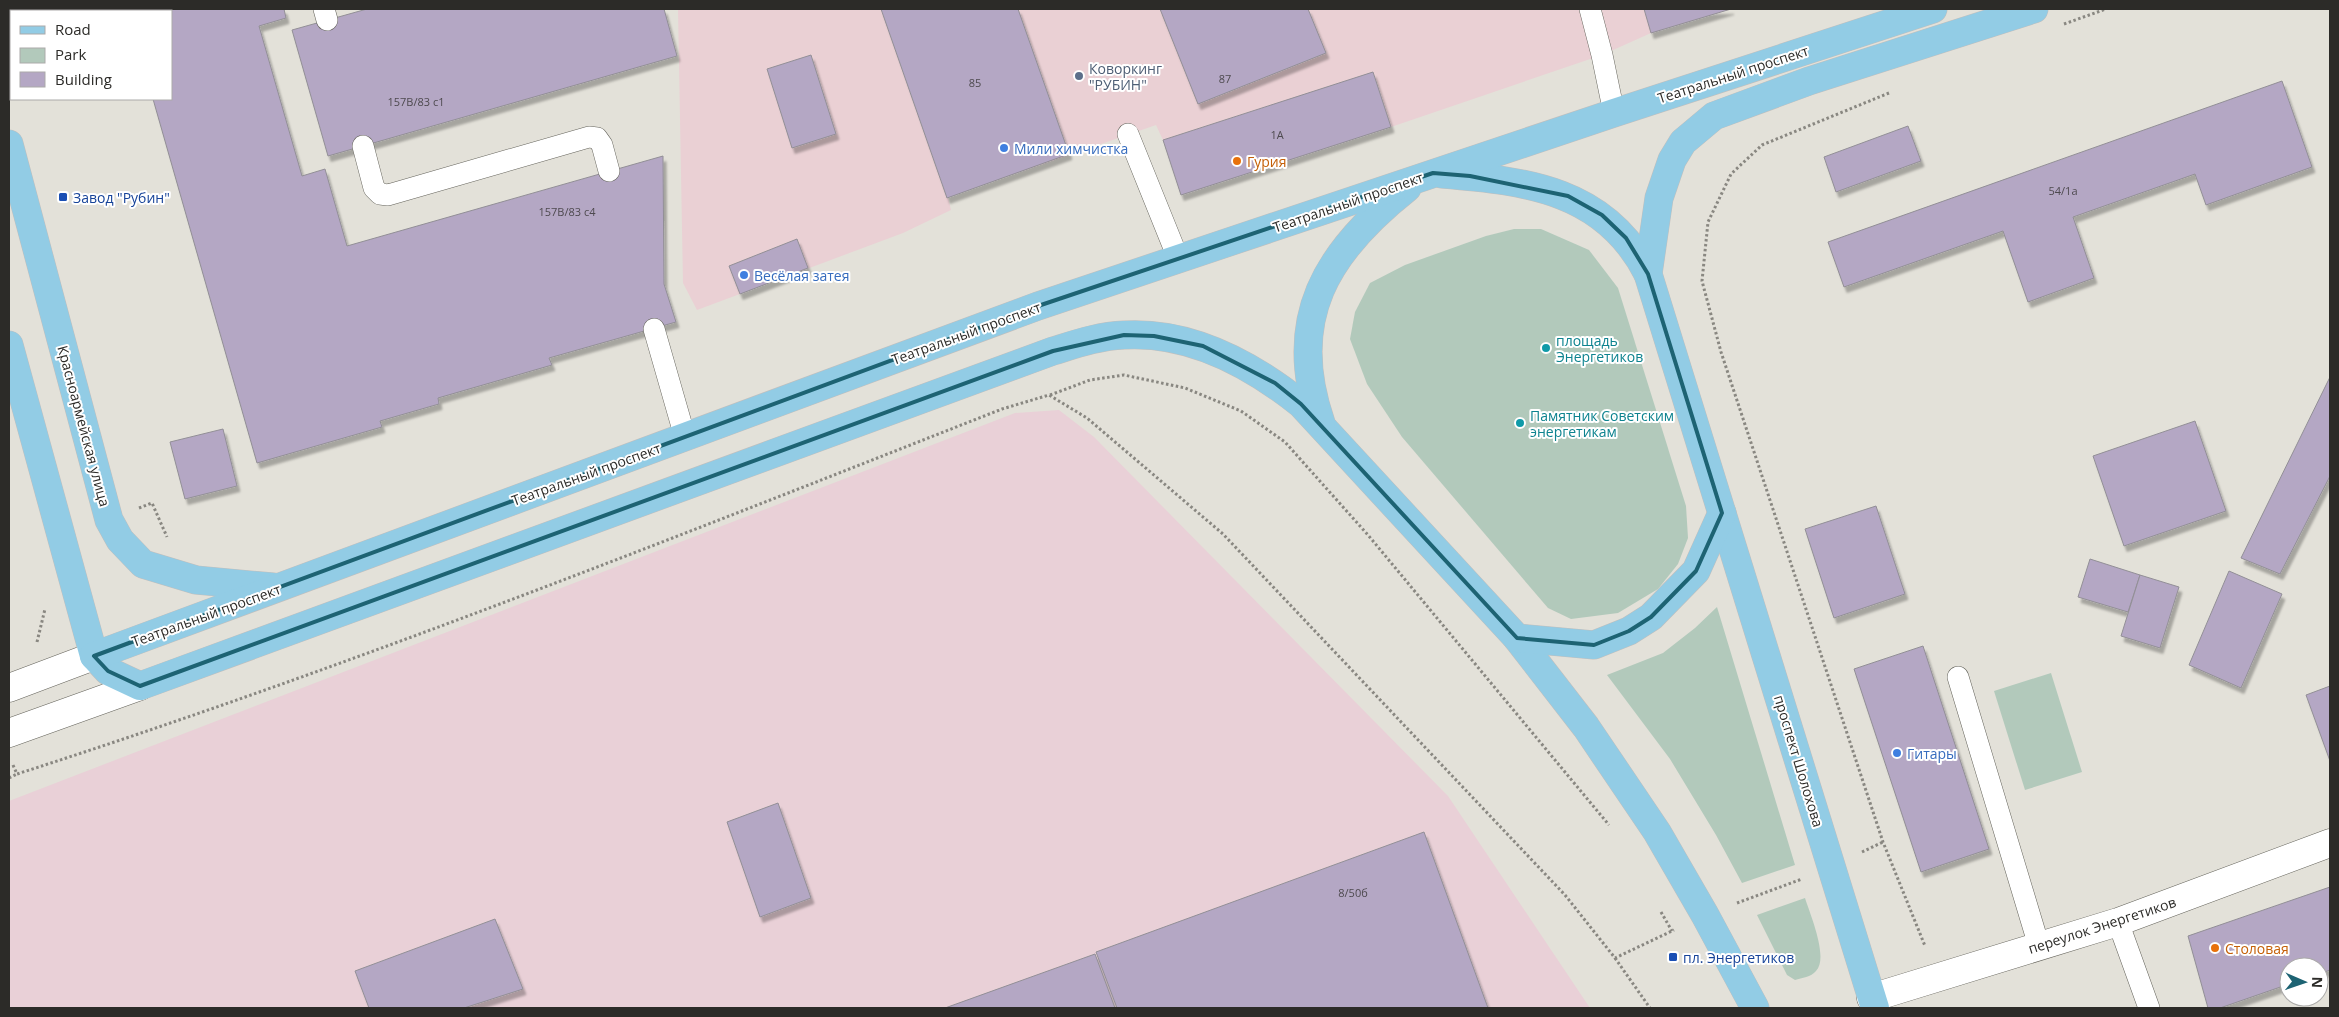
<svg xmlns="http://www.w3.org/2000/svg" width="2339" height="1017" font-family="'Open Sans',sans-serif">
  <style>
    .commercial { fill: #ead0d4 }
    .industrial { fill: #e9d0d7 }
    .green { fill: #b2c9bb }
    .building { fill: #b4a7c4; stroke: #928f96; filter: url(#shadow) }
    .lines { fill: none; stroke-linecap: round; stroke-linejoin: round }
    .service-casing { stroke: #65645c; stroke-width: 22 }
    .minor-casing { stroke: #65645c; stroke-width: 29 }
    .secondary-casing { stroke: #65645c; stroke-width: 29 }
    .primary-casing { stroke: #c0bfbe; stroke-width: 29 }
    .path { stroke: #898781; stroke-width: 3; stroke-dasharray: 2.5 2.5; stroke-linecap: butt }
    .service { stroke: #fff; stroke-width: 21 }
    .minor { stroke: #fff; stroke-width: 28 }
    .secondary { stroke: #fff; stroke-width: 28 }
    .primary { stroke: #92cce5; stroke-width: 28 }
    .marked { fill: none; stroke: #1d6373; stroke-width: 4; stroke-linejoin: round }
    .service-dot { fill: #5c6f8a; stroke: #fff; stroke-width: 2 }
    .shop-dot { fill: #3f7fe0; stroke: #fff; stroke-width: 2 }
    .food-dot { fill: #e8710a; stroke: #fff; stroke-width: 2 }
    .transit-dot { fill: #1a4fb4; stroke: #fff; stroke-width: 2 }
    .culture-dot { fill: #0f9aa8; stroke: #fff; stroke-width: 2 }
    .labels { text-anchor: middle; dominant-baseline: central; stroke-width: 4; stroke-linejoin: round; paint-order: stroke }
    .number-label { font-size: 11px; fill: #4e4a4f }
    .service-label { font-size: 14px; fill: #4e5e75; stroke: #fff; text-anchor: start }
    .street-label { font-size: 14px; fill: #2c2b28; stroke: #fff }
    .shop-label { font-size: 14px; fill: #366cbe; stroke: #fff; text-anchor: start }
    .food-label { font-size: 14px; fill: #c56008; stroke: #fff; text-anchor: start }
    .transit-label { font-size: 14px; fill: #164399; stroke: #fff; text-anchor: start }
    .culture-label { font-size: 14px; fill: #0d838f; stroke: #fff; text-anchor: start }
  </style>
  <defs>
    <filter id="shadow"><feDropShadow dx="3" dy="5.5" stdDeviation="1" flood-color="#0004"/></filter>
  </defs>
  <rect width="100%" height="100%" fill="#e3e1d9"/>
  <polygon class="commercial" points="678,9 1731,9 1651,33 1602,55 1391,127 1181,195 1163,140 1156,125 948,197 951,210 903,233 697,310 683,283"/>
  <polygon class="industrial" points="1059,410 1094,437 1448,796 1590,1008 9,1008 9,801 1015,413"/>
  <g class="green">
    <polygon points="1514,229 1541,229 1589,250 1618,288 1686,506 1688,538 1678,564 1658,589 1618,613 1571,619 1548,608 1402,437 1367,384 1350,339 1355,312 1370,283 1405,265 1486,236"/>
    <polygon points="1717,607 1795,865 1742,883 1716,835 1670,759 1607,675 1663,653 1695,628"/>
    <polygon points="2051,673 2082,772 2025,790 1994,691"/>
    <path d="M1805 898C1810 914 1829 958 1816 971 1811 977 1802 978 1795 980L1787 975 1757 915Z"/>
  </g>
  <g class="building">
    <polygon points="128,9 284,9 286,18 259,26 302,176 325,169 347,246 663,156 664,284 676,322 549,358 552,365 438,398 439,404 380,421 382,427 257,463 153,99 171,99 171,11 128,11"/>
    <polygon points="367,9 664,9 677,56 328,156 292,30"/>
    <polygon points="881,9 1018,9 1069,154 947,198"/>
    <polygon points="1160,9 1308,9 1326,53 1198,104"/>
    <polygon points="1644,9 1731,9 1651,33"/>
    <polygon points="811,55 836,134 792,148 767,69"/>
    <polygon points="1373,72 1391,127 1181,195 1163,140"/>
    <polygon points="2282,81 2312,167 2206,205 2195,174 2073,217 2094,278 2028,302 2003,231 1844,287 1828,242"/>
    <polygon points="1908,126 1921,161 1836,192 1824,157"/>
    <polygon points="797,239 808,268 740,294 729,266"/>
    <polygon points="2330,377 2330,476 2280,574 2241,558"/>
    <polygon points="2195,421 2226,511 2124,546 2093,456"/>
    <polygon points="223,429 237,486 185,499 170,442"/>
    <polygon points="1876,506 1905,594 1834,618 1805,529"/>
    <polygon points="2090,559 2140,575 2128,612 2078,597"/>
    <polygon points="2229,571 2282,594 2241,688 2189,665"/>
    <polygon points="2140,575 2179,587 2160,648 2121,636"/>
    <polygon points="1923,646 1989,849 1921,872 1854,669"/>
    <polygon points="2330,686 2330,761 2306,695"/>
    <polygon points="778,803 811,898 760,917 727,822"/>
    <polygon points="1424,832 1488,1008 1117,1008 1096,952"/>
    <polygon points="2330,887 2330,970 2319,974 2319,967 2289,967 2289,984 2220,1008 2208,1008 2188,936"/>
    <polygon points="495,919 523,989 464,1008 369,1008 355,971"/>
    <polygon points="1095,954 1115,1008 945,1008"/>
  </g>
  <g class="lines">
    <defs>
      <g id="service">
        <polyline points="324,9 327,20"/>
        <polyline points="1590,9 1602,55 1614,113"/>
        <polyline points="1128,134 1178,258"/>
        <polyline points="363,146 374,188 380,194 388,195 589,137 597,138 602,145 609,171"/>
        <polyline points="654,329 685,437"/>
        <polyline points="1958,677 2039,946"/>
        <polyline points="2118,922 2149,1008"/>
      </g>
      <polyline id="minor" points="1871,998 2118,922 2330,843"/>
      <g id="secondary">
        <polyline points="9,688 94,656"/>
        <polyline points="9,733 140,686"/>
      </g>
      <g id="primary">
        <polyline points="9,144 109,520 120,540 143,564 196,580 273,587"/>
        <path d="M1442 174C1527 181 1606 190 1648 274L1875 1008"/>
        <polyline points="1648,274 1659,198 1672,160 1683,142 1714,116 1809,81 2034,9"/>
        <path d="M9 345 94 656 108 671 140 686 1053 351C1076 344 1099 336 1124 335 1190 331 1251 364 1301 404L1517 638 1586 727 1657 832 1705 915 1755 1008"/>
        <path d="M1321 423C1285 319 1326 252 1407 188"/>
        <polyline points="1517,638 1594,645 1629,631 1651,617 1696,571 1722,513"/>
        <polyline points="94,656 1038,306 1614,113 1933,9"/>
      </g>
    </defs>
    <use href="#service" class="service-casing"/>
    <use href="#minor" class="minor-casing"/>
    <use href="#secondary" class="secondary-casing"/>
    <use href="#primary" class="primary-casing"/>
    <g class="path">
      <polyline points="2064,24 2106,9"/>
      <polyline points="1889,93 1762,145 1731,174 1708,222 1702,281 1721,352 1883,842 1925,946"/>
      <polyline points="1050,395 1090,380 1124,375 1185,388 1241,411 1285,442 1368,535 1609,825"/>
      <polyline points="139,508 152,503 167,537"/>
      <polyline points="37,642 45,609"/>
      <path d="M13 765 17 774C350 667 676 537 1002 409L1049 395 1087 418 1223 534 1565 895 1615 958 1674 930"/>
      <polyline points="9,778 17,774"/>
      <polyline points="1862,852 1883,842"/>
      <polyline points="1737,903 1802,879"/>
      <polyline points="1661,912 1672,931"/>
      <polyline points="1615,958 1650,1008"/>
    </g>
    <use href="#service" class="service"/>
    <use href="#minor" class="minor"/>
    <use href="#secondary" class="secondary"/>
    <use href="#primary" class="primary"/>
  </g>
  <path class="marked" d="M1433 173 1470 176 1568 196 1602 215 1626 238 1648 274 1722 513 1696 571 1651 617 1629 631 1594 645 1517 638 1301 404 1275 383 1203 346 1154 336 1124 335 1053 351 140 686 108 671 94 656 1038 306Z"/>
  <circle class="service-dot" cx="1079" cy="76" r="5"/>
  <g class="shop-dot">
    <circle cx="1004" cy="148" r="5"/>
    <circle cx="744" cy="275" r="5"/>
    <circle cx="1897" cy="753" r="5"/>
  </g>
  <g class="food-dot">
    <circle cx="1237" cy="161" r="5"/>
    <circle cx="2215" cy="948" r="5"/>
  </g>
  <g class="transit-dot">
    <rect x="58" y="192" width="10" height="10" rx="2.5"/>
    <rect x="1668" y="952" width="10" height="10" rx="2.5"/>
  </g>
  <g class="culture-dot">
    <circle cx="1546" cy="348" r="5"/>
    <circle cx="1520" cy="423" r="5"/>
  </g>
  <g class="labels">
    <g class="number-label">
      <text x="1225" y="78">87</text>
      <text x="975" y="82">85</text>
      <text x="416" y="101">157В/83 с1</text>
      <text x="1277" y="134">1А</text>
      <text x="2063" y="190">54/1а</text>
      <text x="567" y="211">157В/83 с4</text>
      <text x="1353" y="892">8/50б</text>
    </g>
    <g class="service-label">
      <text x="1089" y="68">Коворкинг<tspan x="1089" dy="16">"РУБИН"</tspan></text>
    </g>
    <g class="street-label">
      <text transform="translate(1733 74) rotate(-18)">Театральный проспект</text>
      <text transform="translate(1348 202) rotate(-19)">Театральный проспект</text>
      <text transform="translate(966 333) rotate(-20)">Театральный проспект</text>
      <text transform="translate(84 426) rotate(75)">Красноармейская улица</text>
      <text transform="translate(586 474) rotate(-20)">Театральный проспект</text>
      <text transform="translate(206 615) rotate(-20)">Театральный проспект</text>
      <text transform="translate(1799 761) rotate(73)">проспект Шолохова</text>
      <text transform="translate(2102 925) rotate(-18)">переулок Энергетиков</text>
    </g>
    <g class="shop-label">
      <text x="1014" y="148">Мили химчистка</text>
      <text x="754" y="275">Весёлая затея</text>
      <text x="1907" y="753">Гитары</text>
    </g>
    <g class="food-label">
      <text x="1247" y="161">Гурия</text>
      <text x="2225" y="948">Столовая</text>
    </g>
    <g class="transit-label">
      <text x="73" y="197">Завод "Рубин"</text>
      <text x="1683" y="957">пл. Энергетиков</text>
    </g>
    <g class="culture-label">
      <text x="1556" y="340">площадь<tspan x="1556" dy="16">Энергетиков</tspan></text>
      <text x="1530" y="415">Памятник Советским<tspan x="1530" dy="16">энергетикам</tspan></text>
    </g>
  </g>
  <rect width="2339" height="1017" fill="none" stroke="#2c2b28" stroke-width="20"/>
  <rect x="10" y="10" width="162" height="90" fill="#ffffff" stroke="#abaaa9"/>
  <rect x="20" y="26" width="25" height="8" fill="#92cce5" stroke="#abaaa9"/>
  <text x="55" y="35" font-size="15" fill="#2c2b28">Road</text>
  <rect x="20" y="48" width="25" height="15" fill="#b2c9bb" stroke="#abaaa9"/>
  <text x="55" y="60" font-size="15" fill="#2c2b28">Park</text>
  <rect x="20" y="72" width="25" height="15" fill="#b4a7c4" stroke="#abaaa9"/>
  <text x="55" y="85" font-size="15" fill="#2c2b28">Building</text>
  <g transform="translate(2304 982) rotate(92)"><circle r="24" fill="#ffffff" stroke="#abaaa9"/>
  <path d="M0-4L9 19L0 12L-9 19Z" fill="#1d6373"/>
  <text y="-8" font-size="14" font-weight="bold" text-anchor="middle" fill="#2c2b28">N</text>
  </g>
</svg>
